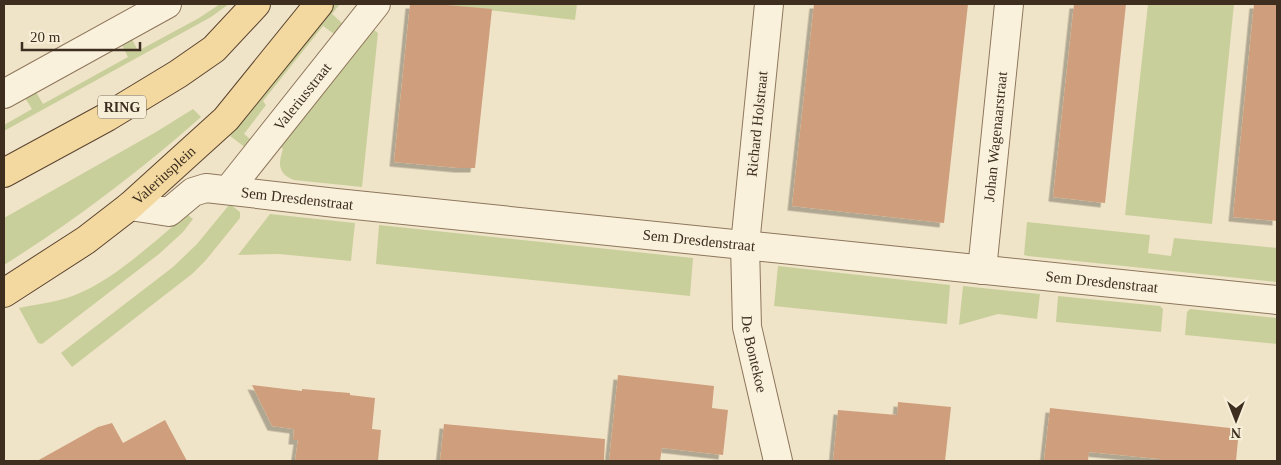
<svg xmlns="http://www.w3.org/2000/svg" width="1281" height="465" font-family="Georgia,serif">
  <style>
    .green { fill: #c9cf9b }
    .building { fill: #cf9f7d; filter: url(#shadow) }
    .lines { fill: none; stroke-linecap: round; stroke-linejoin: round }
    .minor-casing { stroke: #8d765c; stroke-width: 30 }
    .major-casing { stroke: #5b4430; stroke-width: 30 }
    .minor { stroke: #faf1dc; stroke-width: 28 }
    .major { stroke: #f3d9a0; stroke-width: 28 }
    .labels { text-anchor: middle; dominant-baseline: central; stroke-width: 4.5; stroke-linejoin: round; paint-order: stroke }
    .shield { fill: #f7eed8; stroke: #756857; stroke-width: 1 }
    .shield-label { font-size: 14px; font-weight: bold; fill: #3d2e20 }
    .street-label { font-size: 15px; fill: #3d2e20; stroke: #f7eed8 }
  </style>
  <defs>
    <filter id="shadow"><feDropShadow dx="-4.5" dy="4.5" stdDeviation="0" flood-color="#0004"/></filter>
  </defs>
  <rect width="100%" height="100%" fill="#f0e4c8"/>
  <g class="green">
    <polygon points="220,4 229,4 211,17 4,131 4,125 32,109 25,98 36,92 43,104 128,57 122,45 132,39 138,51 199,18"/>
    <polygon points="335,4 340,4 332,14 342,23 334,34 323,26 263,101 266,105 244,134 254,142 246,148 230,136"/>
    <polygon points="436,4 577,4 575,20"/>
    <polygon points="1148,4 1234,4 1212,224 1125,215"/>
    <path d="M370 27 378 33 362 187 294 180C278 174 278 164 283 149L277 144Z"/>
    <path d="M193 109 201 117C139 172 74 221 4 265V218L156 132Z"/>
    <polygon points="229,205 231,205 240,212 240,218 206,260 192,274 72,367 61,353 173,267 197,244"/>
    <path d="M184 212 193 219 183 232 159 254 42 344 38 343 19 308C38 304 57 302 75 295 109 282 145 250 173 226L171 223Z"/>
    <polygon points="270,214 355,223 351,261 279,254 238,255"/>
    <polygon points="1027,222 1150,235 1148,253 1171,256 1174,238 1277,248 1277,282 1028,256 1024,255"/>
    <polygon points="379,225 693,258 690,296 376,264"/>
    <polygon points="778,266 950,285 947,324 774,306"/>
    <polygon points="963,286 1040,294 1037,319 998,314 959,325"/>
    <polygon points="1058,296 1160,306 1163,309 1161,332 1056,322"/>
    <polygon points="1190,309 1277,318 1277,344 1185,335 1187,312"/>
  </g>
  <g class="building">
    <polygon points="410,4 436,4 492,9 475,168 459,168 394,162"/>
    <polygon points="814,4 968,4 944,223 792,206"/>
    <polygon points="1074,4 1126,4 1105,203 1053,197"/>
    <polygon points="1254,4 1277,4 1277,221 1233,217"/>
    <polygon points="618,375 714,386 712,408 728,410 723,455 662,448 660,461 609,461"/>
    <polygon points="252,385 302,391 302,389 350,393 350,395 375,398 372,429 381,430 378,461 295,461 298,440 293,440 294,429 272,426"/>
    <polygon points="898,402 951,407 945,461 833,461 838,410 897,415"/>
    <polygon points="1050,408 1239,429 1236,461 1160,461 1160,459 1089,452 1088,461 1044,461"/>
    <polygon points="165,420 187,461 37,461 98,427 112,423 123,443"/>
    <polygon points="444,424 605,439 604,461 440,461"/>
  </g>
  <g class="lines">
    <defs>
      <g id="minor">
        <path id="s1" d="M769 4 745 245 747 327 778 461"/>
        <polyline points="4,94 167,4"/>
        <path id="s2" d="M229 189 376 4"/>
        <path id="s3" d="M130 206 169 212 193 192 206 188 336 203 1277 300"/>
        <path id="s4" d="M982 270 1009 4"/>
      </g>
      <g id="major">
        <polyline points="4,173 107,117 178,74 214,49 256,4"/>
        <path id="s5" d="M4 293 86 240 130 206 226 119 319 4"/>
      </g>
    </defs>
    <use href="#minor" class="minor-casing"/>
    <use href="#major" class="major-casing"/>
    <use href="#minor" class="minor"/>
    <use href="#major" class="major"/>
  </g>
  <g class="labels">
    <rect class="shield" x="98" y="95.5" width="48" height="23" rx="4"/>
    <g class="shield-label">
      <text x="122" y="107">RING</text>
    </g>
    <g class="street-label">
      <text stroke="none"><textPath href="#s2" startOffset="118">Valeriusstraat</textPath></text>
      <text transform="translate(757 124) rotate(-84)">Richard Holstraat</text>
      <text stroke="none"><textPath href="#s4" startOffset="134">Johan Wagenaarstraat</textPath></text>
      <text stroke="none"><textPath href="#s5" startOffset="199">Valeriusplein</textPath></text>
      <text stroke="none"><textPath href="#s3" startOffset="176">Sem Dresdenstraat</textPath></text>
      <text stroke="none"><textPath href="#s3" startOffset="580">Sem Dresdenstraat</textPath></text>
      <text stroke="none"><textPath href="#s3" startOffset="985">Sem Dresdenstraat</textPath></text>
      <text stroke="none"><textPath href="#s1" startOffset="352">De Bontekoe</textPath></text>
    </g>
  </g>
  <rect width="1281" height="465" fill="none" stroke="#3d2e20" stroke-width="10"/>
  <g transform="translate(1236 420) rotate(180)" stroke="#f7eed8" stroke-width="4" paint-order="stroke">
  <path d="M0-4L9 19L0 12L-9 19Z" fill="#3d2e20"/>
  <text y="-8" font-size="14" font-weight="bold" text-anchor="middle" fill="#3d2e20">N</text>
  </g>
  <path d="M22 42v8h118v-8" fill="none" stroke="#3d2e20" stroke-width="2.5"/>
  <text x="30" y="42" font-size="15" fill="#3d2e20" stroke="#f7eed8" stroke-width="4" paint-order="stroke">20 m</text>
</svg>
